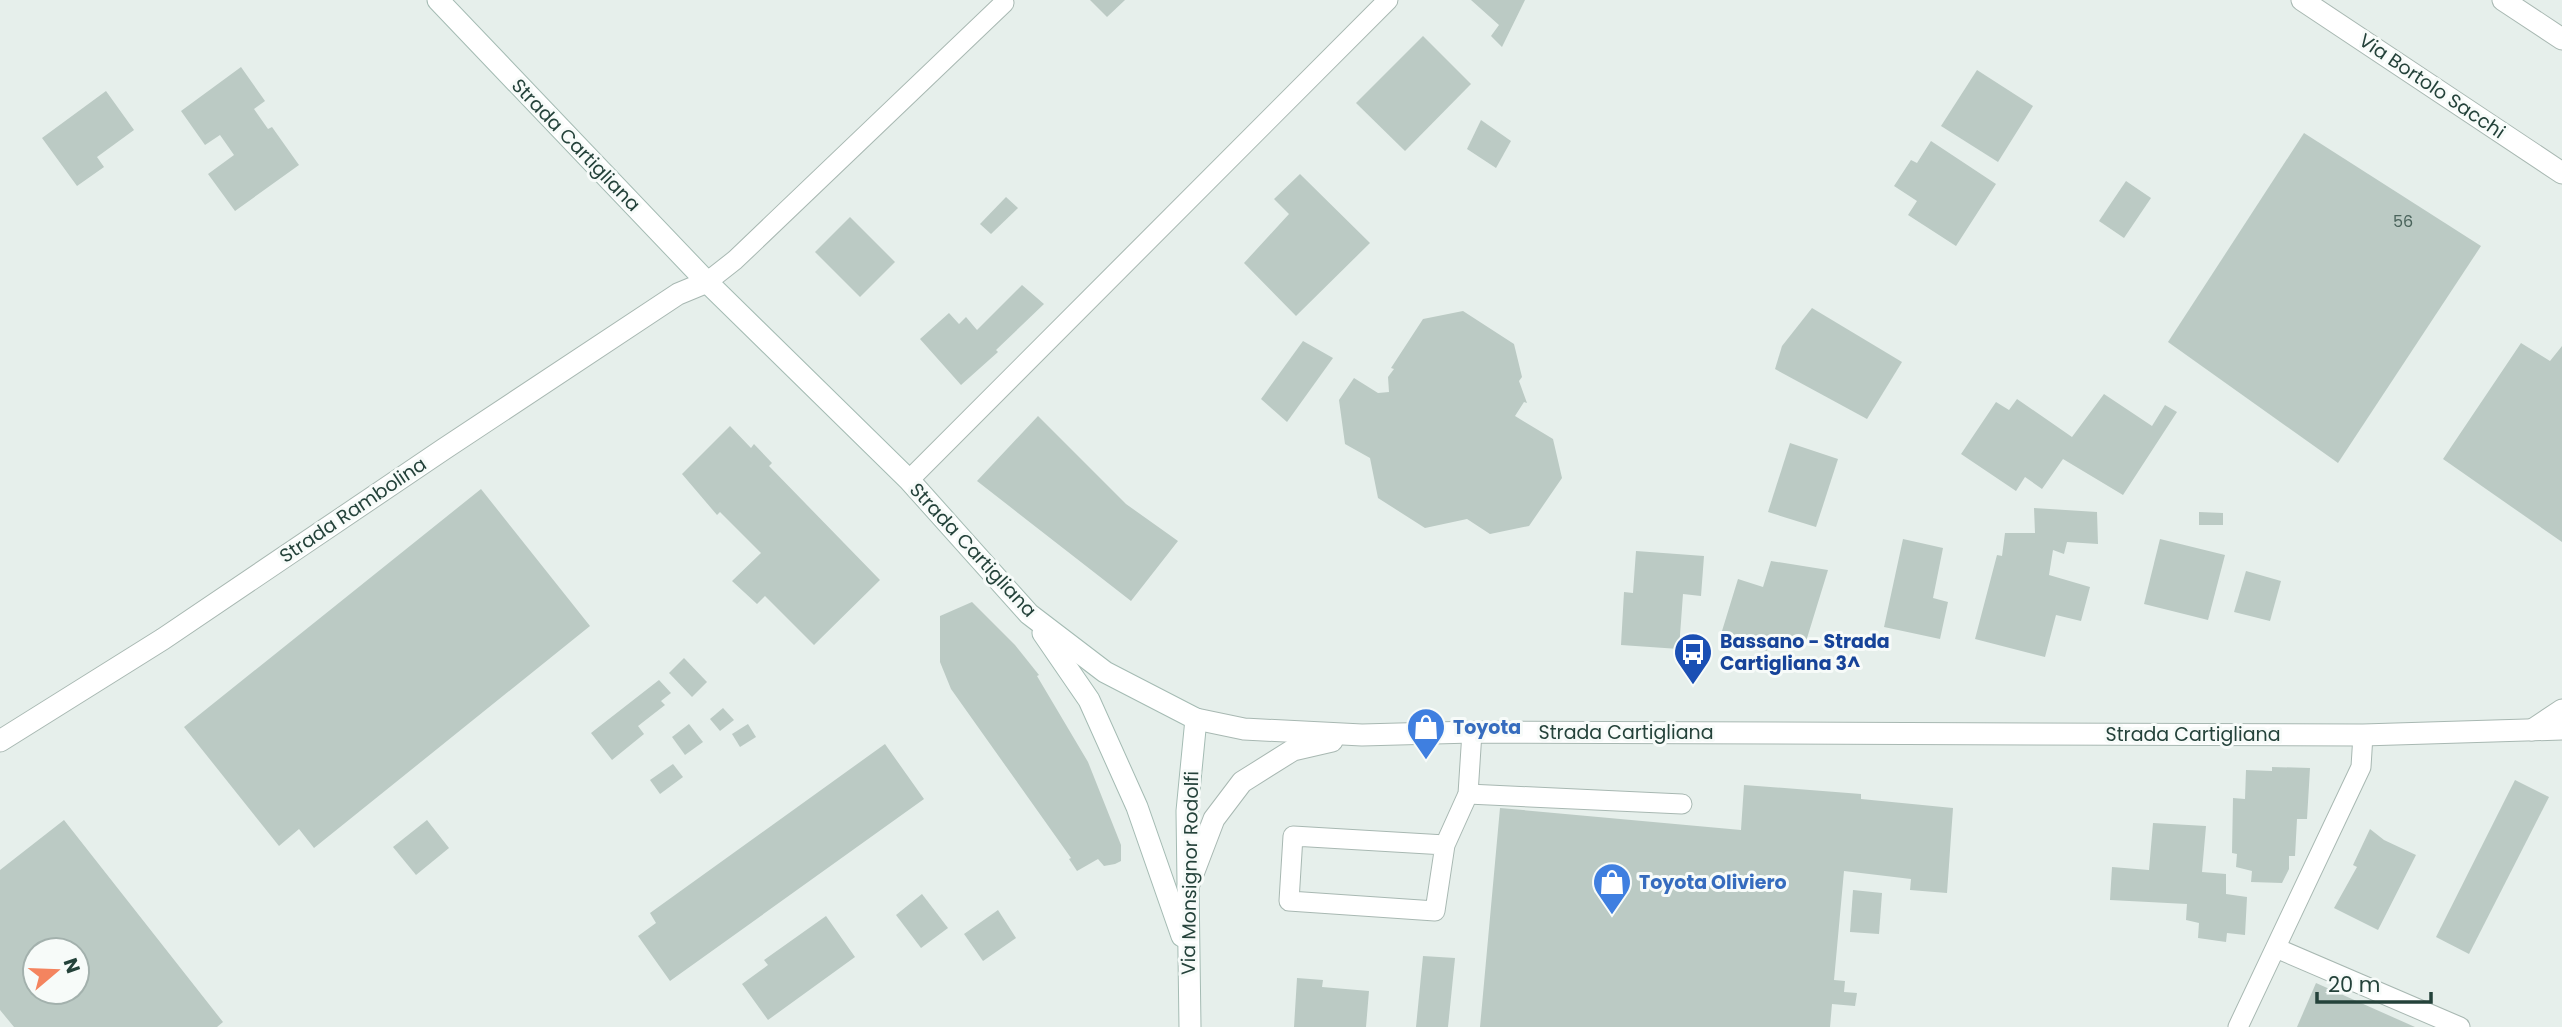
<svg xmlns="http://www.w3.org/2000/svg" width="2562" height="1027" font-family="Poppins,sans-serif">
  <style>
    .building { fill: #bbcac4; fill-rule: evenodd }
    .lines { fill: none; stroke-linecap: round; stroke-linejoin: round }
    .lane-casing { stroke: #a8b8b2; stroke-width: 21 }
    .street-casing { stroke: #a8b8b2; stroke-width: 23 }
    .secondary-casing { stroke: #a4bbb3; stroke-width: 23 }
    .lane { stroke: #fff; stroke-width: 19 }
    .street { stroke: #fff; stroke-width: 21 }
    .secondary { stroke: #fff; stroke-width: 21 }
    .labels { text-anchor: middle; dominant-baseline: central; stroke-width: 6; stroke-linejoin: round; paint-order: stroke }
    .number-label { font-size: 16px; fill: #4a645c }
    .street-label { font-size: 19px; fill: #24423a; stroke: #f7fbf9 }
    .transit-label { font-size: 19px; font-weight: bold; fill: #164399; stroke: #f7fbf9; text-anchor: start }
    .shop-label { font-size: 19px; font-weight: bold; fill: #366cbe; stroke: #f7fbf9; text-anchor: start }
  </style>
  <rect width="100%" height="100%" fill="#e6efeb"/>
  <g class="building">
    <polygon points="1090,0 1125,0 1107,17"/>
    <polygon points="1471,0 1525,0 1502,47 1491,36 1499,25"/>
    <polygon points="1423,36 1471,84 1405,151 1356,103"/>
    <polygon points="241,67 265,101 254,109 268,129 272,127 299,165 235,211 208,174 234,155 220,135 205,145 181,111"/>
    <polygon points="1977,70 2033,106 1998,162 1941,126"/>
    <polygon points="106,91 134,130 97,157 104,167 77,186 42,138"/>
    <polygon points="1481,120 1511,141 1496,168 1467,149"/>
    <polygon points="2304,133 2481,246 2338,463 2168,342"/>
    <polygon points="1931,141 1996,184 1956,246 1908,215 1917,201 1894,186 1911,160 1917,163"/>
    <polygon points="1300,174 1370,243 1296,316 1244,263 1289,214 1274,199"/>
    <polygon points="2126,181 2151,198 2124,238 2099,221"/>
    <polygon points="1006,197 1018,208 991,234 980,224"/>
    <polygon points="850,217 895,262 860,297 815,252"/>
    <polygon points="1022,285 1044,304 996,350 998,352 961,385 920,339 949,313 959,324 966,317 977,330"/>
    <polygon points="1812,308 1902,362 1867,419 1775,369 1782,346"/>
    <polygon points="1463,311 1514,344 1522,377 1519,381 1527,403 1524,402 1515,416 1553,439 1562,478 1529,526 1490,534 1467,519 1425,528 1378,498 1370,458 1345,444 1339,400 1354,378 1378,393 1389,392 1388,377 1394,369 1391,368 1423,319"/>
    <polygon points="1303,341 1333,358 1287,422 1261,399"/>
    <polygon points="2521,343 2550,361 2562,346 2562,542 2443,459"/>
    <polygon points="2104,394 2152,426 2165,405 2177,412 2123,495 2063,459 2042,489 2025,477 2016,491 1961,454 1996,402 2009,410 2017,399 2072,437"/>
    <polygon points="1038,416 1126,504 1178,541 1131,601 977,481"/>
    <polygon points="730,426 751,448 754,444 772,463 769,466 880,580 814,645 765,596 757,604 732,581 761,553 720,512 717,515 682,474"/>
    <polygon points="1790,443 1838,459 1816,527 1768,512"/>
    <polygon points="481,489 590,626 314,848 299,829 279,846 184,727"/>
    <polygon points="2034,508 2097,512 2098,544 2067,542 2064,554 2053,550 2049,575 2090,587 2081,621 2056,615 2045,657 1975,639 1997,555 2002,556 2005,533 2035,533"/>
    <polygon points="2199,512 2223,513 2223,525 2199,525"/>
    <polygon points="1903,539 1943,548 1933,598 1948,602 1940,639 1884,627"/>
    <polygon points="2160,539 2225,555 2208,620 2144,604"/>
    <polygon points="1636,551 1704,556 1701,596 1683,594 1679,649 1621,645 1624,592 1633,593"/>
    <polygon points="1771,561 1828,570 1804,648 1771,638 1767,651 1743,644 1745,638 1722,631 1738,579 1763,587"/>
    <polygon points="2246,571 2281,581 2270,621 2234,612"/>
    <polygon points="972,602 1015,645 1039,675 1037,676 1088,762 1121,845 1121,861 1115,864 1104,866 1098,859 1077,871 1069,859 1071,858 951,689 940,662 940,616"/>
    <polygon points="684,658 707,682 692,697 669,673"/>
    <polygon points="659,680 671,693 661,701 665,705 638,726 644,734 612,760 591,733"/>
    <polygon points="723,708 734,720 720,731 710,719"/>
    <polygon points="689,724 703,742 685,755 672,737"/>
    <polygon points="748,724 756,737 740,747 732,734"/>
    <polygon points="885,744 924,799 670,981 638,936 656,923 650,913"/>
    <polygon points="673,764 683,777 660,794 650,780"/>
    <polygon points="2272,767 2310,768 2307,819 2297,819 2295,856 2289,856 2289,869 2282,883 2251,882 2252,871 2236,867 2237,854 2232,853 2233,798 2245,799 2246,770 2272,771"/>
    <polygon points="2515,780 2549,797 2469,954 2436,937"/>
    <polygon points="1744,785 1861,794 1861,799 1953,808 1947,893 1910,890 1911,879 1844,871 1834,980 1845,981 1844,992 1857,993 1855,1006 1832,1004 1830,1027 1480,1027 1500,808 1741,830"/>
    <path d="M64 820 223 1022 217 1027H14L0 1010V870ZM35 950H77V992H35Z"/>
    <polygon points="427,820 449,848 416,875 393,847"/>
    <polygon points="2153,823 2206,826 2202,872 2226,874 2226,894 2247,897 2245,935 2227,933 2226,942 2198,938 2199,923 2186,920 2187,904 2110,900 2112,867 2149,870"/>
    <polygon points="2370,829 2384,840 2416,855 2378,930 2334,908 2357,867 2353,865"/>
    <polygon points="1853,890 1882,893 1879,934 1850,932"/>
    <polygon points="922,894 948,928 921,948 896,915"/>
    <polygon points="998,910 1016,938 983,961 964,934"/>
    <polygon points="826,916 855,957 768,1020 742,984 768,965 764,960"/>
    <polygon points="1423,956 1455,958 1448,1027 1416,1027"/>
    <polygon points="1297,978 1323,980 1322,987 1369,991 1366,1027 1294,1027"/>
    <polygon points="2316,983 2415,1027 2297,1027"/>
  </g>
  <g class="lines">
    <defs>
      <g id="lane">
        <polyline points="707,282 735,260 1004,3"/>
        <polyline points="909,480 1388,0"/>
        <polyline points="1468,794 1682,804"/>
        <polyline points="1445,845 1293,836 1289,901 1435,911 1445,845 1468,794 1472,732"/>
        <polyline points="2276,948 2460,1027"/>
        <polyline points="2238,1027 2361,767 2363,735"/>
      </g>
      <g id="street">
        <polyline points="2302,0 2562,173"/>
        <polyline points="2503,0 2562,39"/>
        <polyline points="1196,719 1244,729 1362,735 1472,732 2363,735 2562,729"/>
        <polyline points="2532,730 2562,710"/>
        <polyline points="0,741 163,639 444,449 678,294 707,282"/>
        <polyline points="1188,887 1214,819 1242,782 1293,750 1332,741"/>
      </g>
      <g id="secondary">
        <polyline points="438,0 707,282 909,480 1029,614 1105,672 1196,719 1187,811 1190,1027"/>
        <polyline points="1043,633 1089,700 1137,807 1182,936"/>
      </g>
    </defs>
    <use href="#lane" class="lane-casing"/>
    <use href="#street" class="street-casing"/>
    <use href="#secondary" class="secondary-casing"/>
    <use href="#lane" class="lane"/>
    <use href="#street" class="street"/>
    <use href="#secondary" class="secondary"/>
  </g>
  <defs>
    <symbol id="bus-pin" viewBox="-11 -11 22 30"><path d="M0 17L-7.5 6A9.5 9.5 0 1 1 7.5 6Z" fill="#1a4fb4" stroke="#f7fbf9"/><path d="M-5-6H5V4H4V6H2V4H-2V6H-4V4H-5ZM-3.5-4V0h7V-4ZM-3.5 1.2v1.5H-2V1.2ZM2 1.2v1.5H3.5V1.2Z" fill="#fff"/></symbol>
    <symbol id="shop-pin" viewBox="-11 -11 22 30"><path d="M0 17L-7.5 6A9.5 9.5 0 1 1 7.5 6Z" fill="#3f7fe0" stroke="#f7fbf9"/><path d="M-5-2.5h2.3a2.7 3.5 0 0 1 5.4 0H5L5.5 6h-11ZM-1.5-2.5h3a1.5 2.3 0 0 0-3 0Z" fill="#fff"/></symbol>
  </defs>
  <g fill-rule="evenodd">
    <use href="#bus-pin" x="1671" y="630" width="44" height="60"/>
    <use href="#shop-pin" x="1404" y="705" width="44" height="60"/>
    <use href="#shop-pin" x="1590" y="860" width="44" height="60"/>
  </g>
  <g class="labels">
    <g class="number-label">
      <text x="2403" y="221">56</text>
    </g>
    <g class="street-label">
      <text transform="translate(2432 86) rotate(34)">Via Bortolo Sacchi</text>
      <text transform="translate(576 145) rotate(46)">Strada Cartigliana</text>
      <text transform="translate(353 510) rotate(-34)">Strada Rambolina</text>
      <text transform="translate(973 550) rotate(47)">Strada Cartigliana</text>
      <text x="1626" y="732">Strada Cartigliana</text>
      <text x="2193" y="734">Strada Cartigliana</text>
      <text transform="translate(1190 873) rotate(-89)">Via Monsignor Rodolfi</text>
    </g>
    <g class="transit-label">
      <text x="1720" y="641">Bassano - Strada<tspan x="1720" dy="22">Cartigliana 3^</tspan></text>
    </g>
    <g class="shop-label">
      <text x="1453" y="727">Toyota</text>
      <text x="1639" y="882">Toyota Oliviero</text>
    </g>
  </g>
  <g transform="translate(56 971) rotate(71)"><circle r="33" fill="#f7fbf9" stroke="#a3b1ad" stroke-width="2"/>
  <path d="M0-5L12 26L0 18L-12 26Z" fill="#f4845f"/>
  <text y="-10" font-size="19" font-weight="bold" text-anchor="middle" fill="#24423a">N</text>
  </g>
  <path d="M2317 992v10h114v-10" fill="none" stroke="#24423a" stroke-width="3.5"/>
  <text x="2328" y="992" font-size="21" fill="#24423a" stroke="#f7fbf9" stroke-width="5" paint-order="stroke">20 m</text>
</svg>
